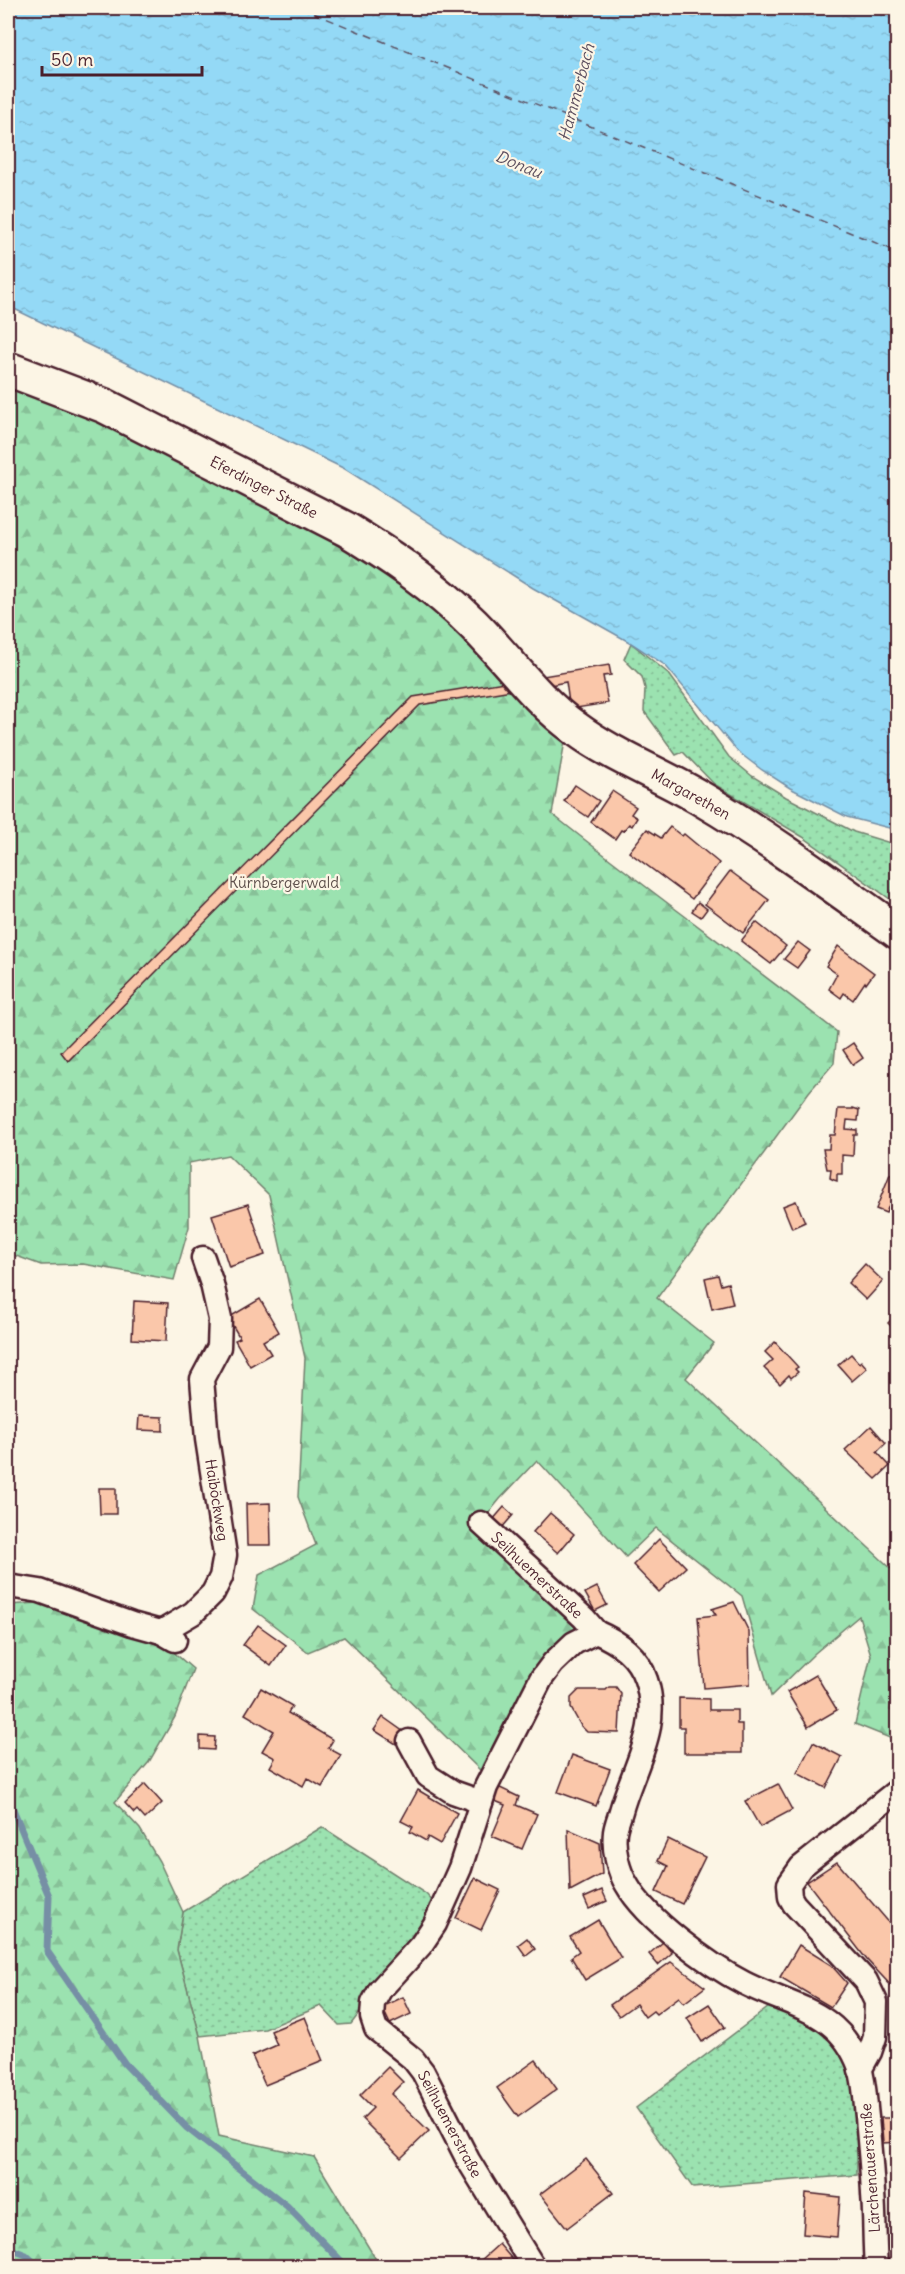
<svg xmlns="http://www.w3.org/2000/svg" width="905" height="2274" font-family="Delius,sans-serif">
  <style>
    .grass { fill: url(#grass-dots); stroke: #72806e; stroke-width: 1.5 }
    .forest { fill: url(#forest-firs); stroke: #72806e; stroke-width: 1.5 }
    .water { fill: url(#water-ripples); stroke: #768fa5; stroke-width: 1.5 }
    .lines { fill: none; stroke-linecap: round; stroke-linejoin: round }
    .stream { stroke: #768fa5; stroke-width: 7 }
    .ferry { stroke: #5c4e5e; stroke-width: 1.5; stroke-dasharray: 8 6; stroke-linecap: butt }
    .building { fill: #fac7aa; stroke: #4a1f2b; stroke-width: 1.5 }
    .minor-casing { stroke: #4a1f2b; stroke-width: 27 }
    .primary-casing { stroke: #4a1f2b; stroke-width: 38 }
    .minor { stroke: #fcf5e5; stroke-width: 22 }
    .primary { stroke: #fcf5e5; stroke-width: 33 }
    .labels { text-anchor: middle; dominant-baseline: central; stroke-width: 4.5; stroke-linejoin: round; paint-order: stroke }
    .street-label { font-size: 15px; fill: #4a1f2b; stroke: #fcf5e5 }
    .park-label { font-size: 15px; fill: #5e504c; stroke: #fcf5e5 }
    .water-label { font-size: 16px; font-style: italic; fill: #5c4e5e; stroke: #fcf5e5 }
  </style>
  <defs>
    <pattern id="grass-dots" width="8" height="8" patternUnits="userSpaceOnUse" patternTransform="scale(1.5)"><rect width="8" height="8" fill="#9be2b0"/><path d="M2 2h.1M6 6h.1" fill="none" stroke="#87c198" stroke-width="1.8" stroke-linecap="round"/></pattern>
    <pattern id="forest-firs" width="22" height="20" patternUnits="userSpaceOnUse" patternTransform="scale(1.5)"><rect width="22" height="20" fill="#9be2b0"/><path d="M5 1l3.5 6h-7zM16 11l3.5 6h-7z" fill="#87c198"/></pattern>
    <pattern id="water-ripples" width="26" height="14" patternUnits="userSpaceOnUse" patternTransform="scale(1.5)"><rect width="26" height="14" fill="#94d9f6"/><path d="M2 4q2-2 4 0t4 0M15 11q2-2 4 0t4 0" fill="none" stroke="#81bad3"/></pattern>
  </defs>
  <rect width="100%" height="100%" fill="#fcf5e5"/>
  <filter id="ink" filterUnits="userSpaceOnUse"><feTurbulence type="fractalNoise" baseFrequency=".0167" numOctaves="2"/><feDisplacementMap in="SourceGraphic" scale="12" xChannelSelector="R" yChannelSelector="G"/><feConvolveMatrix kernelMatrix="1 2 1 2 8 2 1 2 1" color-interpolation-filters="sRGB"/></filter>
  <g filter="url(#ink)">
    <g class="grass">
      <polygon points="631,643 669,674 729,757 752,776 786,797 854,832 897,845 897,904 803,837 714,784 683,752 676,755 644,711 645,688 642,677 624,659"/>
      <polygon points="322,1827 426,1894 437,1906 388,1976 351,2024 339,2025 321,2006 265,2029 200,2036 177,1950 183,1912"/>
      <path d="M769 2007C786 2014 809 2020 824 2032 866 2065 856 2126 857 2175L693 2188 636 2108Z"/>
    </g>
    <g class="forest">
      <path d="M8 385 94 414 371 563 447 618 565 741 552 814C646 889 743 958 837 1032L834 1063 809 1092 657 1298 714 1343 686 1378 897 1574V1685L890 1710 897 1715V1741L855 1724 871 1655 859 1616 815 1653 771 1696 742 1596 656 1528 626 1557 537 1460 500 1499 474 1531 576 1625 575 1630 537 1669 481 1771 344 1637 308 1652 253 1609 259 1575 316 1545 298 1497 305 1358 269 1195 228 1155 189 1163V1227L174 1280 83 1264 41 1265 8 1253Z"/>
      <polygon points="38,1603 87,1610 157,1638 193,1669 175,1717 149,1762 115,1802 140,1829 159,1861 183,1912 177,1950 200,2036 219,2136 314,2157 380,2266 8,2266 8,1605"/>
    </g>
    <polygon class="water" points="8,8 897,8 897,830 847,817 790,788 762,770 737,751 665,665 631,643 533,588 345,469 8,306"/>
    <g class="lines">
      <g class="stream">
        <polyline points="8,1797 49,1896 47,1951 125,2064 187,2128 287,2206 346,2266"/>
        <polyline points="8,2248 26,2255 38,2266"/>
      </g>
      <polyline class="ferry" points="301,8 898,252"/>
    </g>
    <g class="building">
      <polygon points="609,665 611,675 603,676 608,703 570,709 566,682 545,686 537,677"/>
      <polygon points="504,682 512,690 420,705 68,1061 61,1052 413,697"/>
      <polygon points="575,785 599,801 588,817 564,801"/>
      <polygon points="612,791 636,807 631,814 637,818 632,826 629,824 623,831 621,830 615,839 591,822"/>
      <polygon points="670,827 682,836 684,834 719,863 692,899 629,852 647,829 661,838"/>
      <polygon points="730,871 769,900 743,933 705,904"/>
      <polygon points="698,902 707,909 701,917 692,911"/>
      <polygon points="756,922 786,946 771,964 741,941"/>
      <polygon points="798,942 810,951 797,968 784,959"/>
      <polygon points="838,946 874,973 866,984 865,982 853,1000 844,993 841,998 829,989 837,974 826,966"/>
      <polygon points="853,1043 863,1058 853,1065 843,1050"/>
      <polygon points="853,1108 859,1110 858,1121 847,1120 846,1129 857,1130 857,1135 854,1135 853,1156 842,1155 842,1174 837,1174 837,1181 834,1180 830,1178 831,1169 827,1169 823,1149 829,1149 830,1135 835,1135 838,1109 853,1109"/>
      <polygon points="890,1174 898,1178 898,1189 894,1196 898,1197 898,1206 896,1208 889,1205 886,1213 876,1209"/>
      <polygon points="796,1201 805,1222 792,1228 783,1206"/>
      <polygon points="248,1204 265,1255 229,1267 212,1215"/>
      <polygon points="865,1264 883,1281 866,1300 848,1283"/>
      <polygon points="718,1275 721,1285 728,1283 733,1304 712,1309 705,1278"/>
      <polygon points="260,1299 279,1332 263,1341 271,1354 250,1366 235,1340 240,1338 228,1318"/>
      <polygon points="134,1301 168,1303 166,1341 132,1339"/>
      <polygon points="898,1313 898,1333 888,1323"/>
      <polygon points="775,1342 798,1367 795,1369 798,1372 791,1378 789,1375 780,1384 764,1368 773,1360 765,1352"/>
      <polygon points="851,1354 859,1363 861,1361 867,1368 852,1381 838,1365"/>
      <polygon points="139,1416 163,1417 163,1431 138,1430"/>
      <polygon points="871,1426 886,1443 877,1452 890,1466 876,1479 845,1450"/>
      <polygon points="99,1488 116,1488 116,1514 100,1514"/>
      <polygon points="270,1503 271,1545 247,1545 246,1504"/>
      <polygon points="504,1507 513,1515 501,1529 492,1521"/>
      <polygon points="550,1513 574,1534 558,1553 533,1532"/>
      <polygon points="659,1539 686,1567 659,1592 633,1565"/>
      <polygon points="597,1587 607,1605 595,1611 585,1593"/>
      <polygon points="734,1602 749,1632 750,1684 704,1688 698,1617 716,1615 712,1609"/>
      <polygon points="258,1625 286,1645 271,1666 243,1645"/>
      <polygon points="816,1675 837,1710 808,1727 787,1692"/>
      <polygon points="609,1687 616,1687 621,1694 619,1733 587,1732 581,1726 571,1708 571,1698 579,1690 606,1690"/>
      <polygon points="261,1688 292,1706 288,1713 333,1740 328,1748 341,1755 322,1787 307,1778 303,1786 270,1767 275,1758 262,1751 274,1731 245,1714"/>
      <polygon points="679,1698 709,1699 709,1710 737,1710 737,1724 742,1724 742,1753 684,1753 684,1727 679,1727"/>
      <polygon points="383,1717 404,1732 396,1744 374,1730"/>
      <polygon points="200,1736 215,1737 214,1750 200,1749"/>
      <polygon points="813,1742 842,1757 826,1788 797,1773"/>
      <polygon points="572,1755 610,1769 596,1806 558,1792"/>
      <polygon points="145,1784 162,1803 145,1819 137,1810 134,1813 125,1803"/>
      <polygon points="778,1784 792,1810 760,1827 745,1801"/>
      <polygon points="496,1786 519,1797 516,1805 537,1814 522,1849 492,1836 505,1805 490,1799"/>
      <polygon points="418,1790 457,1813 440,1844 428,1837 426,1841 410,1832 413,1827 401,1821"/>
      <polygon points="568,1829 600,1843 602,1874 570,1891"/>
      <polygon points="668,1839 705,1857 682,1904 656,1892 668,1866 658,1861"/>
      <polygon points="837,1862 898,1933 898,1993 867,1960 807,1882"/>
      <polygon points="475,1878 500,1890 481,1930 456,1918"/>
      <polygon points="602,1890 607,1901 589,1909 584,1898"/>
      <polygon points="598,1920 621,1958 585,1980 571,1957 579,1951 570,1937"/>
      <polygon points="527,1938 535,1949 526,1956 518,1945"/>
      <polygon points="663,1942 672,1953 658,1965 649,1954"/>
      <polygon points="799,1945 831,1965 847,1983 831,2007 780,1977"/>
      <polygon points="671,1962 705,1987 684,2003 679,1997 656,2014 653,2011 645,2017 636,2004 619,2016 610,2005"/>
      <polygon points="403,1997 411,2014 390,2024 382,2007"/>
      <polygon points="709,2004 725,2027 702,2042 687,2018"/>
      <polygon points="305,2017 323,2061 265,2085 252,2056 277,2045 271,2031"/>
      <polygon points="536,2060 557,2089 518,2117 497,2088"/>
      <polygon points="388,2067 403,2082 391,2094 429,2131 401,2158 362,2119 373,2108 360,2095"/>
      <polygon points="881,2118 898,2118 898,2142 883,2143"/>
      <polygon points="586,2159 613,2193 567,2228 540,2194"/>
      <polygon points="806,2193 840,2197 837,2237 803,2234"/>
      <polygon points="499,2244 518,2266 485,2266 480,2261"/>
    </g>
    <g class="lines">
      <defs>
        <g id="minor">
          <polyline points="481,1523 584,1618 596,1632 574,1643 553,1663 541,1679 486,1787 460,1868 435,1924 421,1945 380,1990 373,2003 372,2017 376,2029 413,2059 423,2072 468,2160 533,2266"/>
          <polyline points="8,1586 40,1591 132,1624 161,1632 175,1640"/>
          <polyline points="161,1632 193,1613 213,1593 221,1577 225,1555 207,1439 202,1379 219,1347 220,1319 212,1284 203,1258"/>
          <path d="M596 1632C619 1642 638 1655 646 1680 662 1726 633 1767 621 1811 619 1818 616 1825 615 1832 613 1849 618 1871 627 1885 646 1919 709 1965 744 1983 793 2008 839 2009 860 2068 865 2083 865 2101 867 2117 869 2143 872 2168 873 2194 875 2218 874 2242 876 2266"/>
          <polyline points="409,1741 428,1776 453,1792 481,1802"/>
          <polyline points="860,2070 870,2052 875,2037 876,2002 866,1981 794,1904 790,1897 789,1884 801,1867 898,1790"/>
        </g>
        <path id="primary" d="M8 369 105 406 346 529C392 557 435 586 473 624 507 658 536 700 575 728 614 757 660 774 702 799 770 839 833 886 898 932"/>
      </defs>
      <use href="#minor" class="minor-casing"/>
      <use href="#primary" class="primary-casing"/>
      <use href="#minor" class="minor"/>
      <use href="#primary" class="primary"/>
    </g>
  </g>
  <g class="labels">
    <g class="street-label">
      <text transform="translate(264 487) rotate(27)">Eferdinger Straße</text>
      <text transform="translate(691 794) rotate(29)">Margarethen</text>
      <text transform="translate(217 1500) rotate(81)">Haiböckweg</text>
      <text transform="translate(537 1575) rotate(43)">Seilhuemerstraße</text>
      <text transform="translate(450 2124) rotate(62)">Seilhuemerstraße</text>
      <text transform="translate(870 2168) rotate(-94)">Lärchenauerstraße</text>
    </g>
    <g class="park-label">
      <text x="284" y="882">Kürnbergerwald</text>
    </g>
    <g class="water-label">
      <text transform="translate(576 92) rotate(-75)">Hammerbach</text>
      <text transform="translate(519 164) rotate(22)">Donau</text>
    </g>
  </g>
  <rect width="905" height="2274" fill="none" stroke="#fcf5e5" stroke-width="30"/>
  <rect x="15" y="15" width="875" height="2244" fill="none" stroke="#4a1f2b" stroke-width="2" filter="url(#ink)"/>
  <path d="M42 66v9h160v-9" fill="none" stroke="#4a1f2b" stroke-width="3"/>
  <text x="51" y="66" font-size="18" fill="#4a1f2b" stroke="#fcf5e5" stroke-width="4.5" paint-order="stroke">50 m</text>
</svg>
